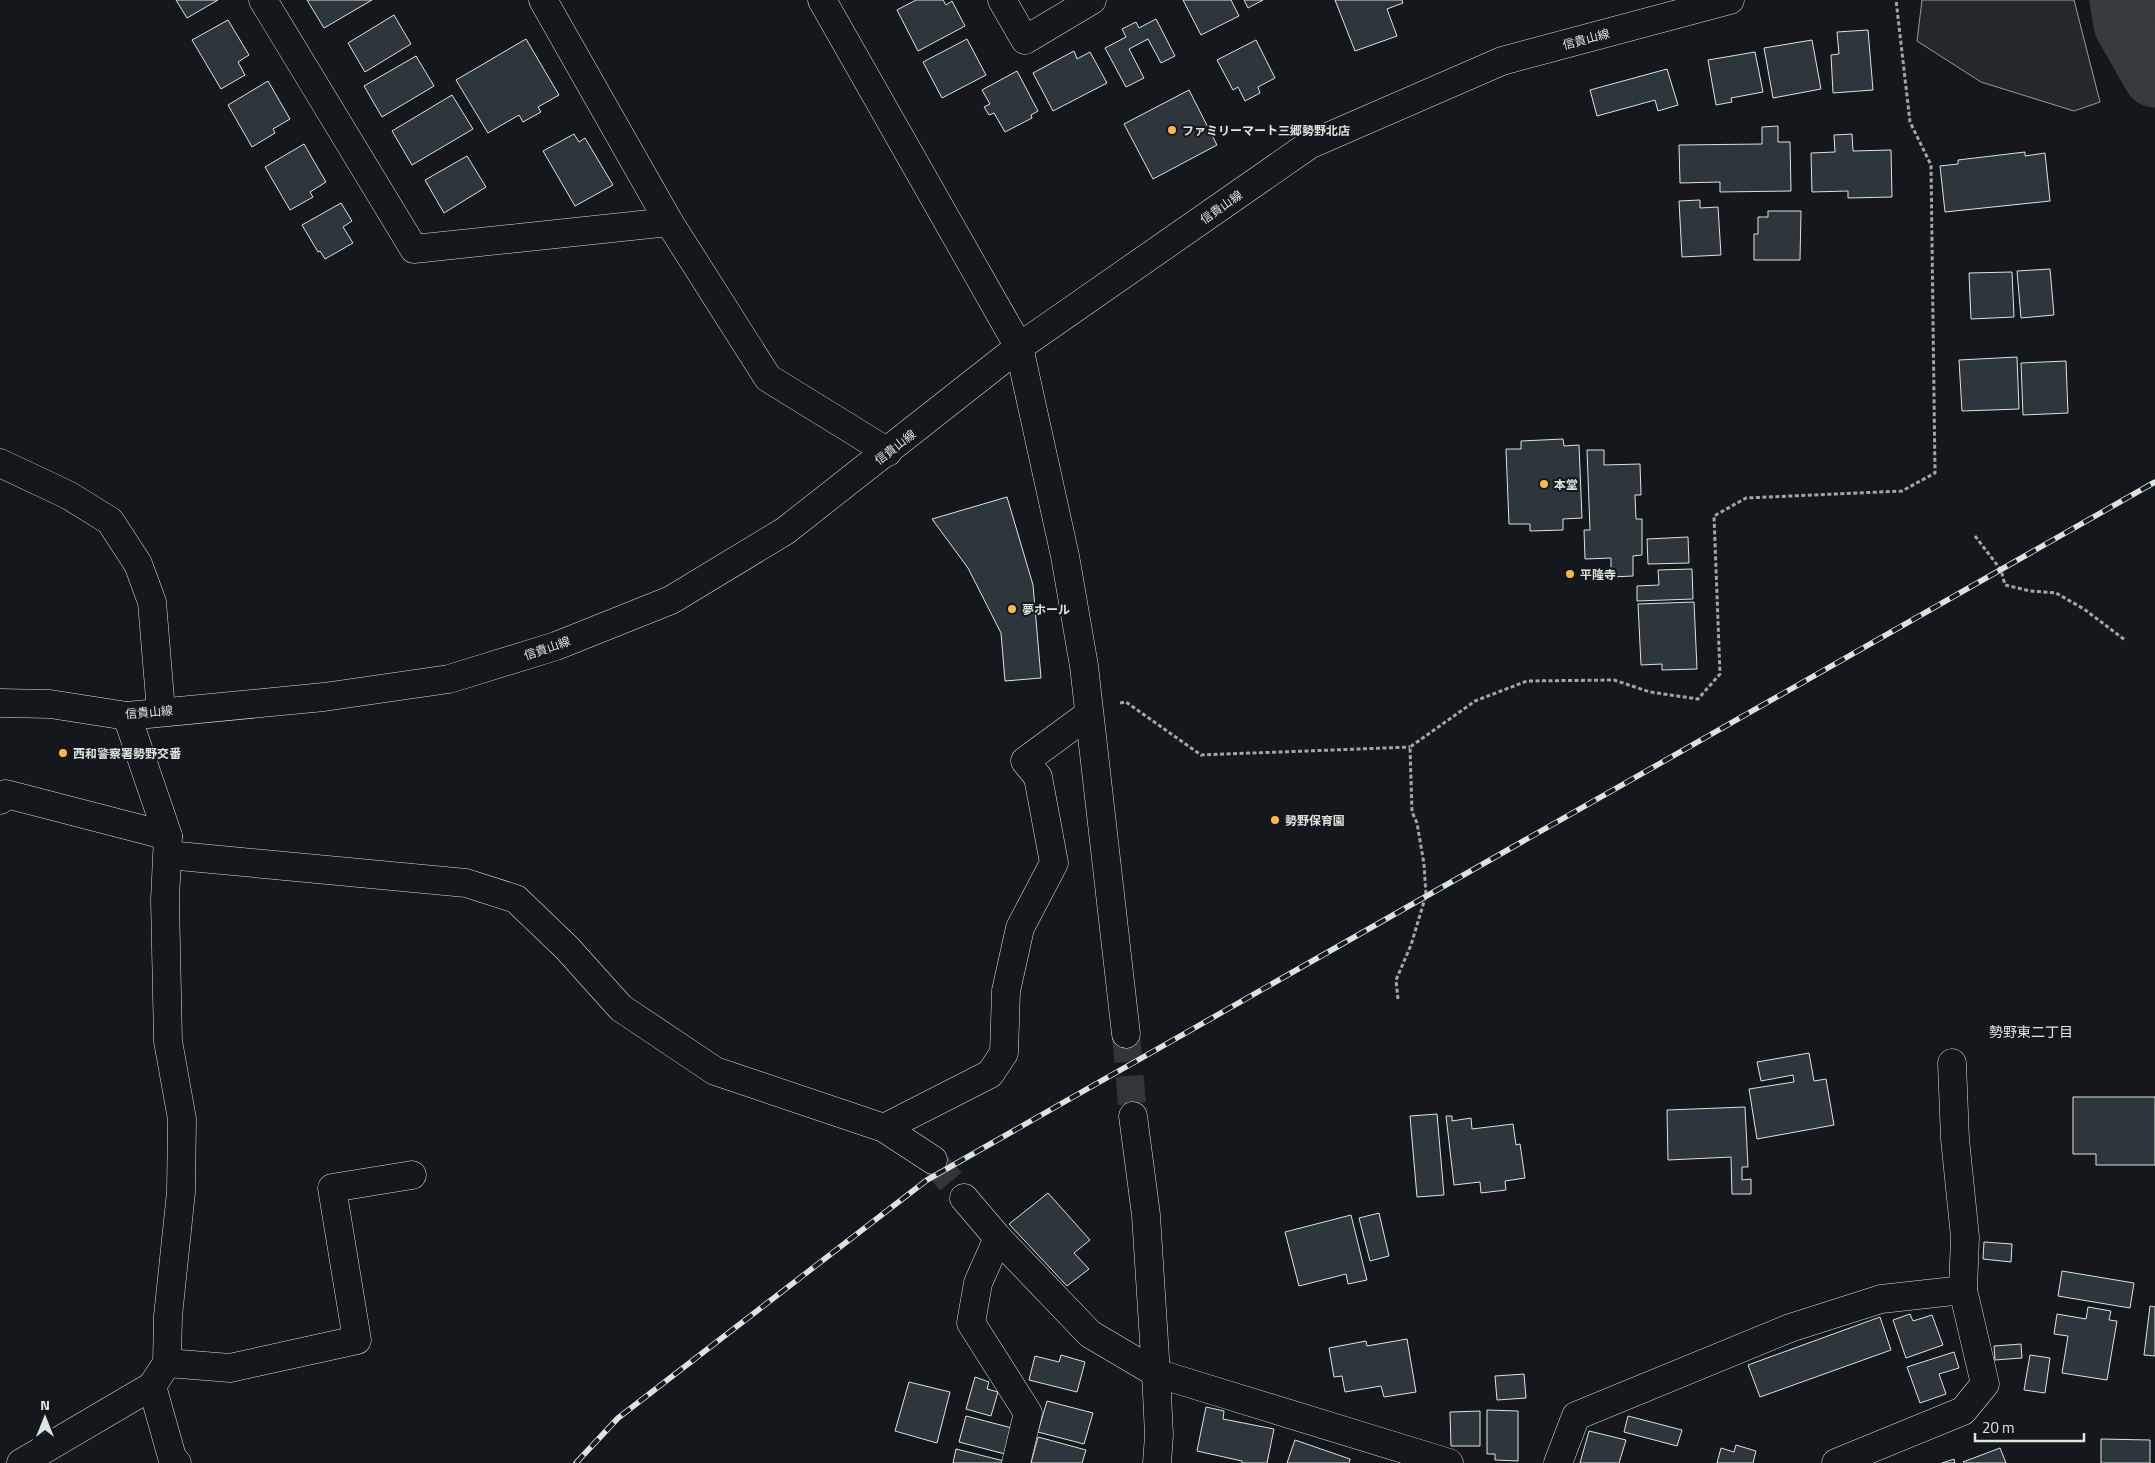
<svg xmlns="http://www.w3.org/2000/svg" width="2155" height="1463" font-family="'Titillium Web','Noto Sans JP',sans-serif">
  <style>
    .parking { fill: #24282b; stroke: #939e99 }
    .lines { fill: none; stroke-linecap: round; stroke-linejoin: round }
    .river { stroke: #363b3e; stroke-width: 65 }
    .building { fill: #2c363c; stroke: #d8e6dc }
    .street-tunnel { stroke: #313739; stroke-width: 28; stroke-dasharray: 28 14; stroke-linecap: butt }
    .secondary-tunnel { stroke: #313739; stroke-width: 28; stroke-dasharray: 28 14; stroke-linecap: butt }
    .street-casing { stroke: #d8e6dc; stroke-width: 29 }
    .secondary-casing { stroke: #d8e6dc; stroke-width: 29 }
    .path { stroke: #9da8a2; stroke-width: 3; stroke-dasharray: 4 2.5; stroke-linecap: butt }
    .street { stroke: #14181c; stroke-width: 28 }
    .secondary { stroke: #14181c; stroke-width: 28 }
    .rail-casing { stroke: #d8e6dc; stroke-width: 5.5 }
    .rail { stroke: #14181c; stroke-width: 4; stroke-dasharray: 11; stroke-linecap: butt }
    .poi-dot { fill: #ffb74d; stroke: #14181c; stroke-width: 2 }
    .labels { text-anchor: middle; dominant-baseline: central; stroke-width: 4; stroke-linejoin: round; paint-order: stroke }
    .street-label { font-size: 12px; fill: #d8e6dc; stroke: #14181c }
    .poi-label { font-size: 12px; font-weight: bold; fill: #d8e6dc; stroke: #14181c; text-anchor: start }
    .neighbourhood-label { font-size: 14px; fill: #d8e6dc; stroke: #14181c }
  </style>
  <rect width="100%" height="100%" fill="#14181c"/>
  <polygon class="parking" points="1922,0 2074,0 2100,102 2074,111 1981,82 1917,41"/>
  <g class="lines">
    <polyline class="river" points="2122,0 2126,24 2155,75"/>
  </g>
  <g class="building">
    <polygon points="176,0 218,0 187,18"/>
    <polygon points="307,0 372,0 324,28"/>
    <polygon points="916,0 943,0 946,5 952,1 965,26 918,51 897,10"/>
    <polygon points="1183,0 1231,0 1239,16 1201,35"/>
    <polygon points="1244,0 1263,0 1248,8"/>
    <polygon points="1335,0 1402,0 1403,3 1387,9 1397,36 1355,51"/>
    <polygon points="394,15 411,44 365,72 348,43"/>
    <polygon points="1156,19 1175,56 1161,63 1148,39 1129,49 1144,78 1126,87 1105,48 1126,37 1122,29 1136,22 1139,28"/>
    <polygon points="228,20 249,55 238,62 245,75 221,89 192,40"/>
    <polygon points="1868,30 1873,90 1833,93 1831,55 1839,54 1837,32"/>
    <polygon points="526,39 559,95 538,107 541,112 523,122 519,115 488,133 456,80"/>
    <polygon points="967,39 986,75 942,98 923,62"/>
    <polygon points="1256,40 1275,78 1258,87 1260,93 1245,101 1238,87 1233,90 1217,60"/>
    <polygon points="1812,40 1821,89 1773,98 1764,48"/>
    <polygon points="1074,51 1077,59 1090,52 1107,83 1053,111 1033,73"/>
    <polygon points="1755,52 1763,92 1731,98 1732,102 1716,105 1708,60"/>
    <polygon points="416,56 434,86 382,117 364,86"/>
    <polygon points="1667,69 1678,105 1658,111 1655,100 1597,116 1590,90"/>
    <polygon points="1017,71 1038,111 1031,115 1032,118 1005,132 994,113 989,115 984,107 990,104 982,90"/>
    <polygon points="268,81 290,119 273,129 275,133 252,147 228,105"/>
    <polygon points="1189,90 1217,145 1153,179 1124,124"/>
    <polygon points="452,95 473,129 412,165 392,131"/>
    <polygon points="1778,126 1778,142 1790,142 1791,191 1720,192 1720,182 1680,183 1679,145 1762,144 1762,127"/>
    <polygon points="574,134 579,142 585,138 613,185 575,206 543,151"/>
    <polygon points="1852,134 1853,151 1891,150 1892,197 1848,198 1848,191 1812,192 1811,153 1835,152 1834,135"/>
    <polygon points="304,144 326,182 310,192 313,197 290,210 265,167"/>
    <polygon points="2025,152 2025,156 2045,153 2050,201 1945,212 1940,166 1958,164 1958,160"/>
    <polygon points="467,156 486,187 444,213 425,180"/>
    <polygon points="1700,200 1700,208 1718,207 1721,255 1682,257 1679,201"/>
    <polygon points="341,203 352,221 343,227 353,243 325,259 320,251 318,252 302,225"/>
    <polygon points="1768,211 1801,211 1800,260 1754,260 1754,234 1758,234 1758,217 1768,217"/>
    <polygon points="2050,269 2054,315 2021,318 2017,271"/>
    <polygon points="2012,272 2014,317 1971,319 1969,273"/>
    <polygon points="2017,357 2019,409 1962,411 1959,360"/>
    <polygon points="2066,361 2068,413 2023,415 2021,363"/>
    <polygon points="1563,439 1564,446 1579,445 1582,518 1563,519 1563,530 1530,531 1530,524 1509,524 1506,449 1521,449 1521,441"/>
    <polygon points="1587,450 1604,450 1604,465 1640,464 1641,495 1635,495 1636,519 1642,519 1642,555 1633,556 1633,576 1611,577 1611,558 1585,559 1584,530 1590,530"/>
    <polygon points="1007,497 1033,585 1041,678 1005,681 1001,633 968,568 932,519"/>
    <polygon points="1688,537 1689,563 1648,564 1647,539"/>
    <polygon points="1692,569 1693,599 1637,601 1637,586 1659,585 1658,570"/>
    <polygon points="1694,602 1697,669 1662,670 1662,664 1641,665 1638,604"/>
    <polygon points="1809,1053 1814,1081 1826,1079 1834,1125 1757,1139 1749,1089 1794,1082 1793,1075 1761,1081 1757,1062"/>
    <polygon points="2073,1097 2155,1097 2155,1165 2096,1165 2096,1154 2073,1154"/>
    <polygon points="1745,1107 1748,1167 1742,1167 1742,1180 1751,1179 1751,1194 1732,1194 1731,1157 1668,1160 1667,1110"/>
    <polygon points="1437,1114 1444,1195 1417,1197 1410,1116"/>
    <polygon points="1446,1116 1452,1116 1452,1121 1471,1118 1472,1129 1513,1124 1516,1145 1520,1144 1525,1178 1505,1181 1506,1190 1481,1193 1480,1182 1454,1185"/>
    <polygon points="1048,1193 1090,1240 1074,1253 1089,1269 1067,1286 1009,1224"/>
    <polygon points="1379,1213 1389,1256 1370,1261 1359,1218"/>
    <polygon points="1351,1215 1367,1280 1348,1284 1346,1274 1299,1286 1285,1232"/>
    <polygon points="1984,1242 2012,1244 2011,1262 1983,1259"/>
    <polygon points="2062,1271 2134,1283 2130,1308 2058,1296"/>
    <polygon points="2150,1306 2155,1307 2155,1356 2144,1355"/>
    <polygon points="2088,1307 2111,1311 2109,1320 2117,1321 2107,1380 2062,1373 2068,1336 2054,1334 2057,1314 2086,1319"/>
    <polygon points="1910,1314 1913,1321 1932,1315 1943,1345 1906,1358 1893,1320"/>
    <polygon points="1880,1317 1891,1350 1760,1397 1748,1365"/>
    <polygon points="1407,1339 1416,1392 1384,1397 1381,1386 1345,1392 1342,1376 1334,1377 1329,1348 1366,1341 1367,1346"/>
    <polygon points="2021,1344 2022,1358 1995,1360 1994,1346"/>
    <polygon points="1954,1352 1959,1368 1939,1374 1946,1394 1920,1403 1907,1367"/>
    <polygon points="1061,1355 1085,1362 1077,1392 1029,1380 1035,1356 1059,1362"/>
    <polygon points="2030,1355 2050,1358 2045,1393 2024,1390"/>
    <polygon points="1524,1374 1526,1398 1497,1400 1495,1376"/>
    <polygon points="975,1377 989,1382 987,1389 998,1392 991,1416 966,1409"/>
    <polygon points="909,1382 950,1392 937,1443 895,1431"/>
    <polygon points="1047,1401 1093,1413 1084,1444 1038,1432"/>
    <polygon points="1206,1407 1224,1411 1223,1419 1274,1429 1267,1463 1242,1463 1242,1461 1197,1451"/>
    <polygon points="1487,1410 1518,1411 1518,1461 1495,1460 1495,1454 1487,1454"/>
    <polygon points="1480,1411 1480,1446 1451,1446 1450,1412"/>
    <polygon points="966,1416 1012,1428 1005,1454 959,1442"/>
    <polygon points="1628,1416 1682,1430 1677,1446 1624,1432"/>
    <polygon points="1589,1431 1626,1440 1619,1463 1580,1463"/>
    <polygon points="1038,1437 1086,1450 1082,1463 1031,1463"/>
    <polygon points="2101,1439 2150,1440 2150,1463 2101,1463"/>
    <polygon points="1295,1440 1350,1459 1349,1463 1287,1463"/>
    <polygon points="1736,1445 1756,1451 1753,1463 1717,1463 1721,1448 1734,1452"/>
    <polygon points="2000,1448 2006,1463 1964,1463 1963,1462"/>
    <polygon points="956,1449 1004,1461 1003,1463 953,1463"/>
    <polygon points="1954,1459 1955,1463 1942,1463"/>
  </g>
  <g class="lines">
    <polyline class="street-tunnel" points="933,1160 964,1198"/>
    <polyline class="secondary-tunnel" points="1126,1034 1133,1116"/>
    <defs>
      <g id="street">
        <polyline points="263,0 414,249 669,222"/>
        <polyline points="543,0 669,222 768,378 888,452"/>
        <polyline points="1002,0 1025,40 1092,0"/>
        <polyline points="0,463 68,495 110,521 138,564 152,602 161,711"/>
        <polyline points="127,716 168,836 165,900 168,1041 182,1119 181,1192 168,1316 167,1363 152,1386 172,1457 177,1463"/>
        <polyline points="0,800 6,794 168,836"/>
        <polyline points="168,855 466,883 516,899 567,948 621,1008 715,1071 884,1128 933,1160"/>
        <polyline points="884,1128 990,1074 1004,1053 1006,991 1020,928 1054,863 1038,777 1025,761 1089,714"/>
        <polyline points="964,1198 998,1238 1090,1334 1156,1373 1449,1463"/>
        <polyline points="998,1238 978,1283 971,1323 1028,1413 1016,1463"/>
        <polyline points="167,1363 230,1368 357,1340 332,1188 412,1175"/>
        <polyline points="21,1463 152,1386"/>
        <polyline points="1558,1463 1576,1416 1790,1328 1881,1299 1963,1290"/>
        <polyline points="1836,1463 1963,1411 1985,1384 1963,1290 1965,1237 1955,1139 1952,1063"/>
      </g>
      <g id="secondary">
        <polyline points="822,0 1019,347 1065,556 1084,666 1126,1034"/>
        <polyline points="0,703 50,704 127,716 324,697 449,679 556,646 671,600 785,531 1019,347 1309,145 1502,61 1730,0"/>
        <polyline points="1133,1116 1146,1215 1156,1373 1159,1435 1157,1463"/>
      </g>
    </defs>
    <use href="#street" class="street-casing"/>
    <use href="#secondary" class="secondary-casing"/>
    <g class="path">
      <polyline points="1975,536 2001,570 2005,585 2030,591 2056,593 2084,609 2125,640"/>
      <polyline points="1120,703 1126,702 1201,755 1410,747"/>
      <polyline points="1398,999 1396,980 1411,945 1426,895 1424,864 1417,823 1412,812 1410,747 1475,701 1527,681 1614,680 1650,692 1698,699 1720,674 1714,516 1746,498 1902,491 1935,473 1931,165 1910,122 1896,0"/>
    </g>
    <use href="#street" class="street"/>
    <use href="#secondary" class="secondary"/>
    <defs>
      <polyline id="rail" points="576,1463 618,1418 927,1180 2155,482"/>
    </defs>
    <use href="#rail" class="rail-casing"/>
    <use href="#rail" class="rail"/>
  </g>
  <g class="poi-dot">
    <circle cx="1172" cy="130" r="5"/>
    <circle cx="1544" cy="484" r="5"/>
    <circle cx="1570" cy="574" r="5"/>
    <circle cx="1012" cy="609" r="5"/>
    <circle cx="63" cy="753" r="5"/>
    <circle cx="1275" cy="820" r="5"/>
  </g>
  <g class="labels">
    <g class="street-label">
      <text transform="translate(1586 39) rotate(-15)">信貴山線</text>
      <text transform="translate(1221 207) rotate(-35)">信貴山線</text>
      <text transform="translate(895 447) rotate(-38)">信貴山線</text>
      <text transform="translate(547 648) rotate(-19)">信貴山線</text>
      <text transform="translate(149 712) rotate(-5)">信貴山線</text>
    </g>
    <g class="poi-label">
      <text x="1182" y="130">ファミリーマート三郷勢野北店</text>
      <text x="1554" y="484">本堂</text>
      <text x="1580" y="574">平隆寺</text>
      <text x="1022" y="609">夢ホール</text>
      <text x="73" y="753">西和警察署勢野交番</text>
      <text x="1285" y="820">勢野保育園</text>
    </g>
    <g class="neighbourhood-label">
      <text x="2031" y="1031">勢野東二丁目</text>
    </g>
  </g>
  <g transform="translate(45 1418)" stroke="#14181c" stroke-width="4" paint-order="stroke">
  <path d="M0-4L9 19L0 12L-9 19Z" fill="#d8e6dc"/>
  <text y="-8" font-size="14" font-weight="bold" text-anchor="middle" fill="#d8e6dc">N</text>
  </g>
  <path d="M1975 1433v8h109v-8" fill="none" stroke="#d8e6dc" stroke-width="2.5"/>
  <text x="1982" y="1433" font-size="15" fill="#d8e6dc" stroke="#14181c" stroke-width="4" paint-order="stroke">20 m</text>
</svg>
